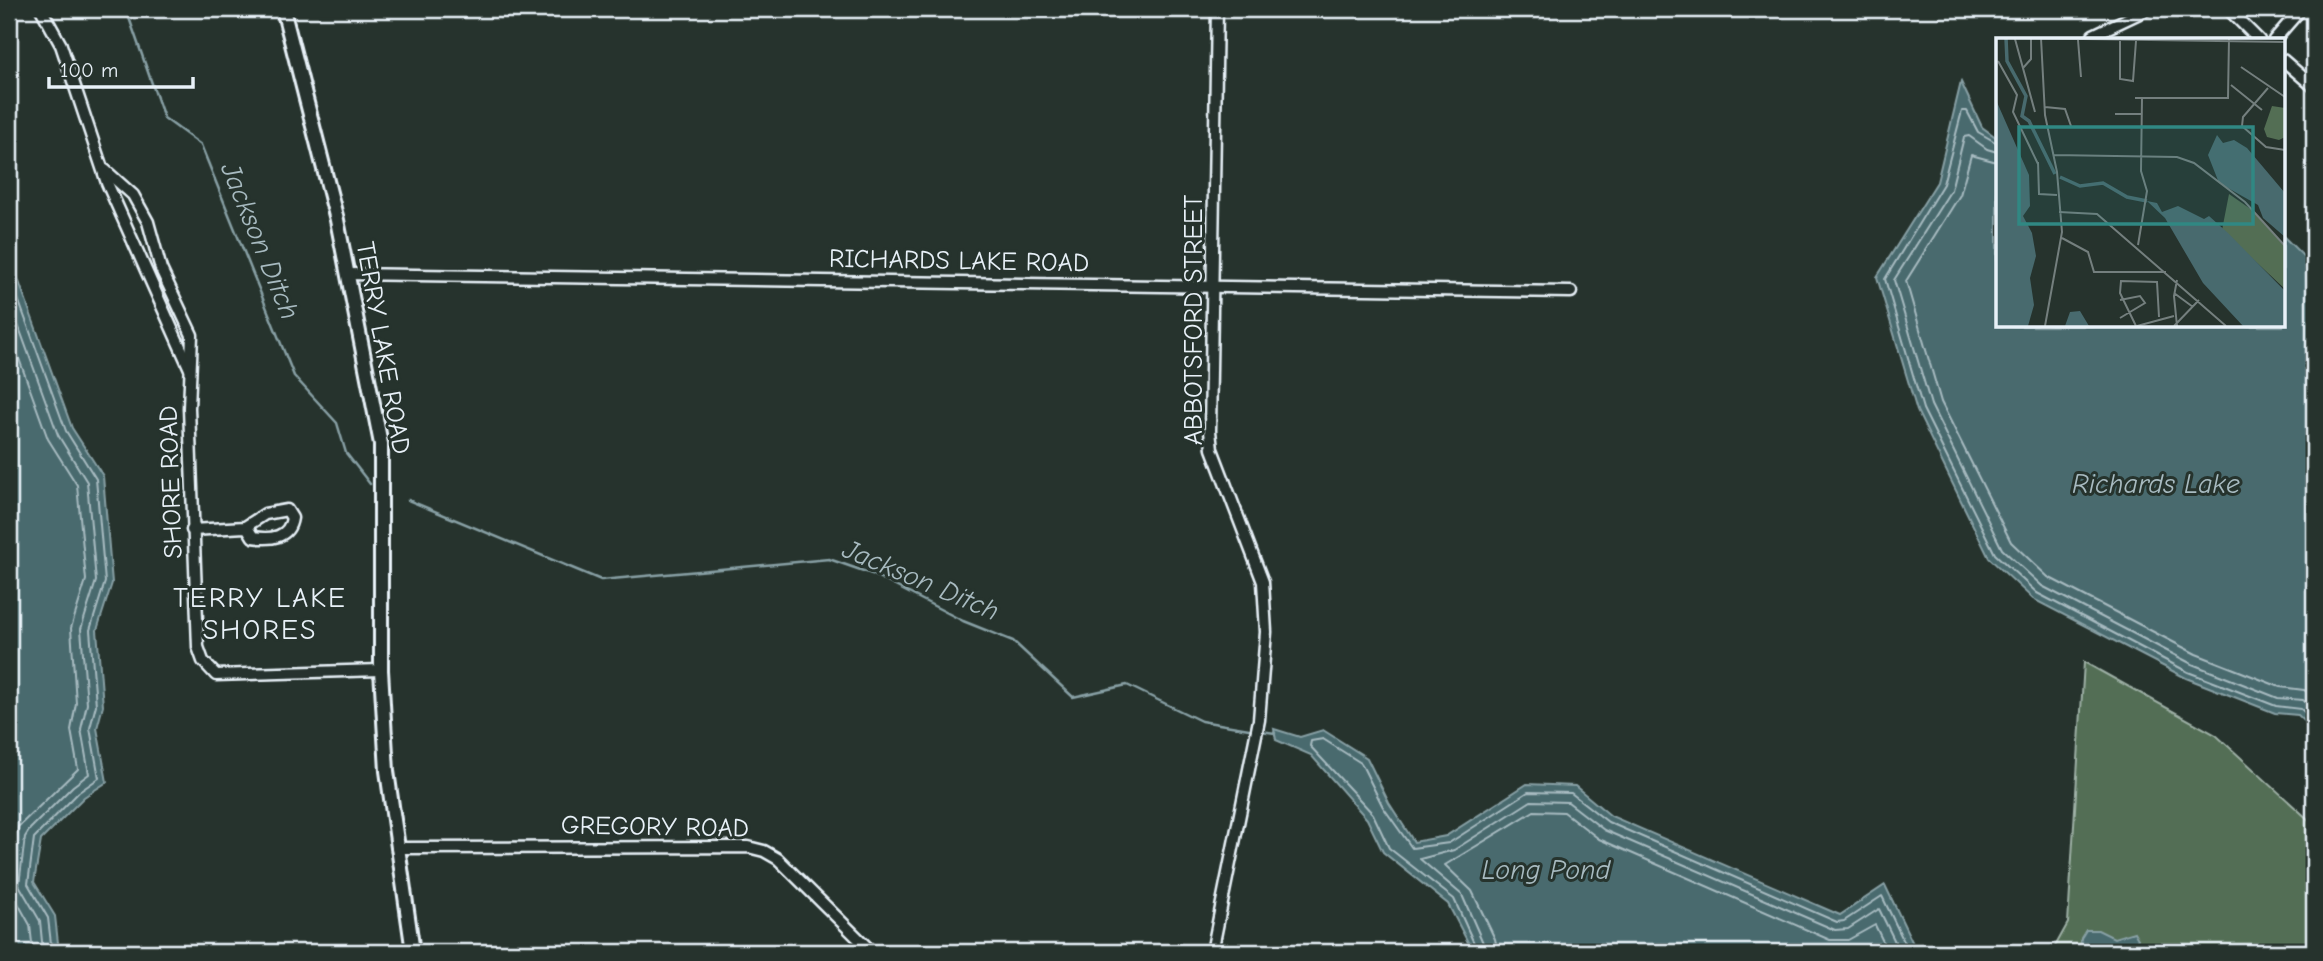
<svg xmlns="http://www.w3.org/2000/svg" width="2323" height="961" font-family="'Comic Neue',sans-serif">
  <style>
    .green { fill: #536e54; stroke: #9eb0a6; stroke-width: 2 }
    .water { fill: #486a6e; stroke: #88a0a5; stroke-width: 2 }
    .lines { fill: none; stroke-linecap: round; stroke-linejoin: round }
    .shore { stroke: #a8bbc1; stroke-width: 2 }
    .stream { stroke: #88a0a5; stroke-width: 2.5 }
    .minor-casing { stroke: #e8f1f8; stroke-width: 15 }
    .major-casing { stroke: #e8f1f8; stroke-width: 18 }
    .minor { stroke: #26332d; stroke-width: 10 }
    .major { stroke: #26332d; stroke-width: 12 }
    .labels { text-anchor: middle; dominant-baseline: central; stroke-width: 6; stroke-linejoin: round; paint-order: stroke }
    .street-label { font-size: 26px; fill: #e8f1f8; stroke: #26332d }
    .water-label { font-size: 28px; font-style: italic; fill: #a8bbc1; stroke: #26332d }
    .neighbourhood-label { font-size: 28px; letter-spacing: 2px; fill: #e8f1f8; stroke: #26332d }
    .inset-river { fill: none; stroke: #486a6e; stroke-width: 3.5 }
    .inset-road { fill: none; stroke: #747f7e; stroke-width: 2 }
    .view { fill: #308883; fill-opacity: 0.15; stroke: #308883; stroke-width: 3.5 }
    .inset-edge { fill: none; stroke: #e8f1f8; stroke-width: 3.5 }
  </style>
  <rect width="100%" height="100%" fill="#26332d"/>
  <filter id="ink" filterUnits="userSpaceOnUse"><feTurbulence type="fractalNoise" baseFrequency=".0143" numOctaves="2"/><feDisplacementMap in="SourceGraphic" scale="14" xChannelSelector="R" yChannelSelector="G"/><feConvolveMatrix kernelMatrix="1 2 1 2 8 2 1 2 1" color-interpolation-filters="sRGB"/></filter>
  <g filter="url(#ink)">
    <polygon class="green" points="2084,662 2216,735 2311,822 2314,827 2314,952 2052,952 2068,923"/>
    <g class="water">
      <polygon points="1961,82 1982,127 1997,138 1997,326 2283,326 2283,236 2314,267 2314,730 2298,715 2275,713 2186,678 2033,599 1989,558 1917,411 1877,277 1937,182"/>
      <polygon points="9,254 72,428 103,476 112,583 97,630 103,706 97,728 107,782 84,797 41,840 34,882 55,916 59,952 9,952"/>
      <polygon points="1274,729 1300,737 1323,730 1367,758 1389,803 1414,842 1446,836 1527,784 1575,786 1611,816 1840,915 1885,885 1917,952 1473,952 1448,904 1383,852 1367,819 1311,755 1276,740"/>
      <polygon points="2086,930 2098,930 2114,938 2134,932 2138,939 2130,952 2079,952 2081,938"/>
    </g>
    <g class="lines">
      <g class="shore">
        <polyline points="1997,143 1978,132 1967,111 1962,111 1943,184 1885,279 1923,409 1995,554 2037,593 2188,672 2276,706 2301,709 2314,721"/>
        <polyline points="1997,152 1987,149 1969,136 1964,137 1951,190 1894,280 1931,405 2002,549 2042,586 2192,664 2278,698 2303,700 2314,709"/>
        <polyline points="1997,162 1971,155 1960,195 1906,281 1941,402 2011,542 2048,577 2196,654 2280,687 2304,690 2314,695"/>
        <polyline points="9,274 66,431 96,479 105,582 90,630 96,705 90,728 99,778 79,792 34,838 28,884 48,918 52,952"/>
        <polyline points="9,300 58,435 87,482 96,581 81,629 87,704 81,729 89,774 73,786 30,829 25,837 19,885 40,921 43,952"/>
        <polyline points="9,331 48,439 77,485 86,580 71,628 76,703 71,730 78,769 18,827 9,877"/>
        <polyline points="9,887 30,925 33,952"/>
        <polyline points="1478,952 1454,899 1389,848 1373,814 1310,746 1311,741 1323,739 1361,763 1383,807 1412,848 1449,843 1528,792 1571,793 1608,822 1837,922 1844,921 1882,896 1909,952"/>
        <polyline points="1487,952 1462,895 1420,859 1454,850 1531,801 1568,802 1604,830 1835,930 1848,929 1879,909 1900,952"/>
        <polyline points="1498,952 1495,939 1472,891 1445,865 1534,811 1564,812 1599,839 1830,940 1848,940 1875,925 1888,952"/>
      </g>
      <g class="stream">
        <polyline points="126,9 164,118 201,145 294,376 337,423 346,453 370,484"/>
        <polyline points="408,500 601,580 829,559 872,574 963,621 1013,641 1073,697 1127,685 1201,721 1255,730"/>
        <polyline points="1261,731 1275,733"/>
      </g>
      <defs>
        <g id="minor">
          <polyline points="41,9 61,45 107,183 190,369"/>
          <polyline points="2228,9 2259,40"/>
          <polyline points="2093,35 2148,9"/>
          <polyline points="2274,40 2301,9"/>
          <polyline points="2283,60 2314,87"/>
          <polyline points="105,170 133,195 148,222 161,269 192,335 189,408 198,647 203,661 216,675 381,670"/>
          <polyline points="347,274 1571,292"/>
          <path d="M192 530 245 527H247L253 537C271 540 289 538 292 518L287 510 265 514 245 527"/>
          <polyline points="397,848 748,847 764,851 778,859 872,952"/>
          <polyline points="1212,952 1259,720 1266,632 1263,582 1212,449 1210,431 1217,9"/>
        </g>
        <polyline id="major" points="283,9 337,220 381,444 381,670 387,771 413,952"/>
      </defs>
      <use href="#minor" class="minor-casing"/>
      <use href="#major" class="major-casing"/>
      <use href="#minor" class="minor"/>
      <use href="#major" class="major"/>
    </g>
  </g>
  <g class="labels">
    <g class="street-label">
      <text transform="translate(959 261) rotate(1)">RICHARDS LAKE ROAD</text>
      <text transform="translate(1194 320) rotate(-90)">ABBOTSFORD STREET</text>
      <text transform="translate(383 348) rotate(80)">TERRY LAKE ROAD</text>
      <text transform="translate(171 482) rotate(-92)">SHORE ROAD</text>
      <text transform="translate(655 827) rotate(1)">GREGORY ROAD</text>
    </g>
    <g class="water-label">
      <text transform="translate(260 241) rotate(68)">Jackson Ditch</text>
      <text x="2156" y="484">Richards Lake</text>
      <text transform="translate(921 580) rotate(23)">Jackson Ditch</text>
      <text x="1546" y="870">Long Pond</text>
    </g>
    <g class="neighbourhood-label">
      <text x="260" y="598">TERRY LAKE<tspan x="260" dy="32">SHORES</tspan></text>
    </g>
  </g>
  <g transform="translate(1996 38)">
    <rect width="289" height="289" fill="#26332d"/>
    <path d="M276 68 289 70V99L283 102 271 99 268 91ZM233 156 256 172 289 209V251L226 192Z" fill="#536e54"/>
    <path d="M0 62 33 137 34 168 27 178 36 195 40 218 34 240 38 267 32 288H0ZM221 97 227 105 238 102 251 110 289 155V199L267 180 262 167 223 145 212 117ZM151 163 161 165 166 174 182 168 208 181 213 178 232 195 289 253V288H247L207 245 169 180ZM84 273 93 288H69L74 274Z" fill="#486a6e"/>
    <path class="inset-river" d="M10 0 11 23 30 58 26 78 33 83 59 136M64 139 84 148 107 145 131 159 151 163"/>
    <path class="inset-road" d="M14 0 289 4M45 0 49 77 61 134 66 194 49 288M19 1 39 74M82 2 85 39M124 3V41L137 43 140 3M2 23 21 57 17 74 42 126M245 29 289 59M27 30 35 21V1M235 47 266 72M139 60H232L233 0M49 69 69 71 75 88M119 76H146M246 88 270 109 289 112M246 88 247 79 272 50M58 117 181 119 198 125 249 164 289 208M42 124 43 156 61 157M63 174 101 176 230 288M66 200 92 214 98 234H170M142 207 151 153 145 133 146 60M178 255 197 269M124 280 149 265 144 258 124 262M140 288 124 255 125 243 161 244 163 279M141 288 178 278M178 288 203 262M181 288 178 258 181 242"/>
    <path class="view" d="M23 89H257V186H23Z"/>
    <rect width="289" height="289" class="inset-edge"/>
  </g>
  <rect width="2323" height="961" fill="none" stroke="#26332d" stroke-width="35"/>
  <rect x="18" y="18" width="2288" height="926" fill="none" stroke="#e8f1f8" stroke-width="2.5" filter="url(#ink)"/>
  <path d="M49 77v10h144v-10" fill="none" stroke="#e8f1f8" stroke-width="3.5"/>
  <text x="60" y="77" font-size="21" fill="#e8f1f8" stroke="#26332d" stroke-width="5" paint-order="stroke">100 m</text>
</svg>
